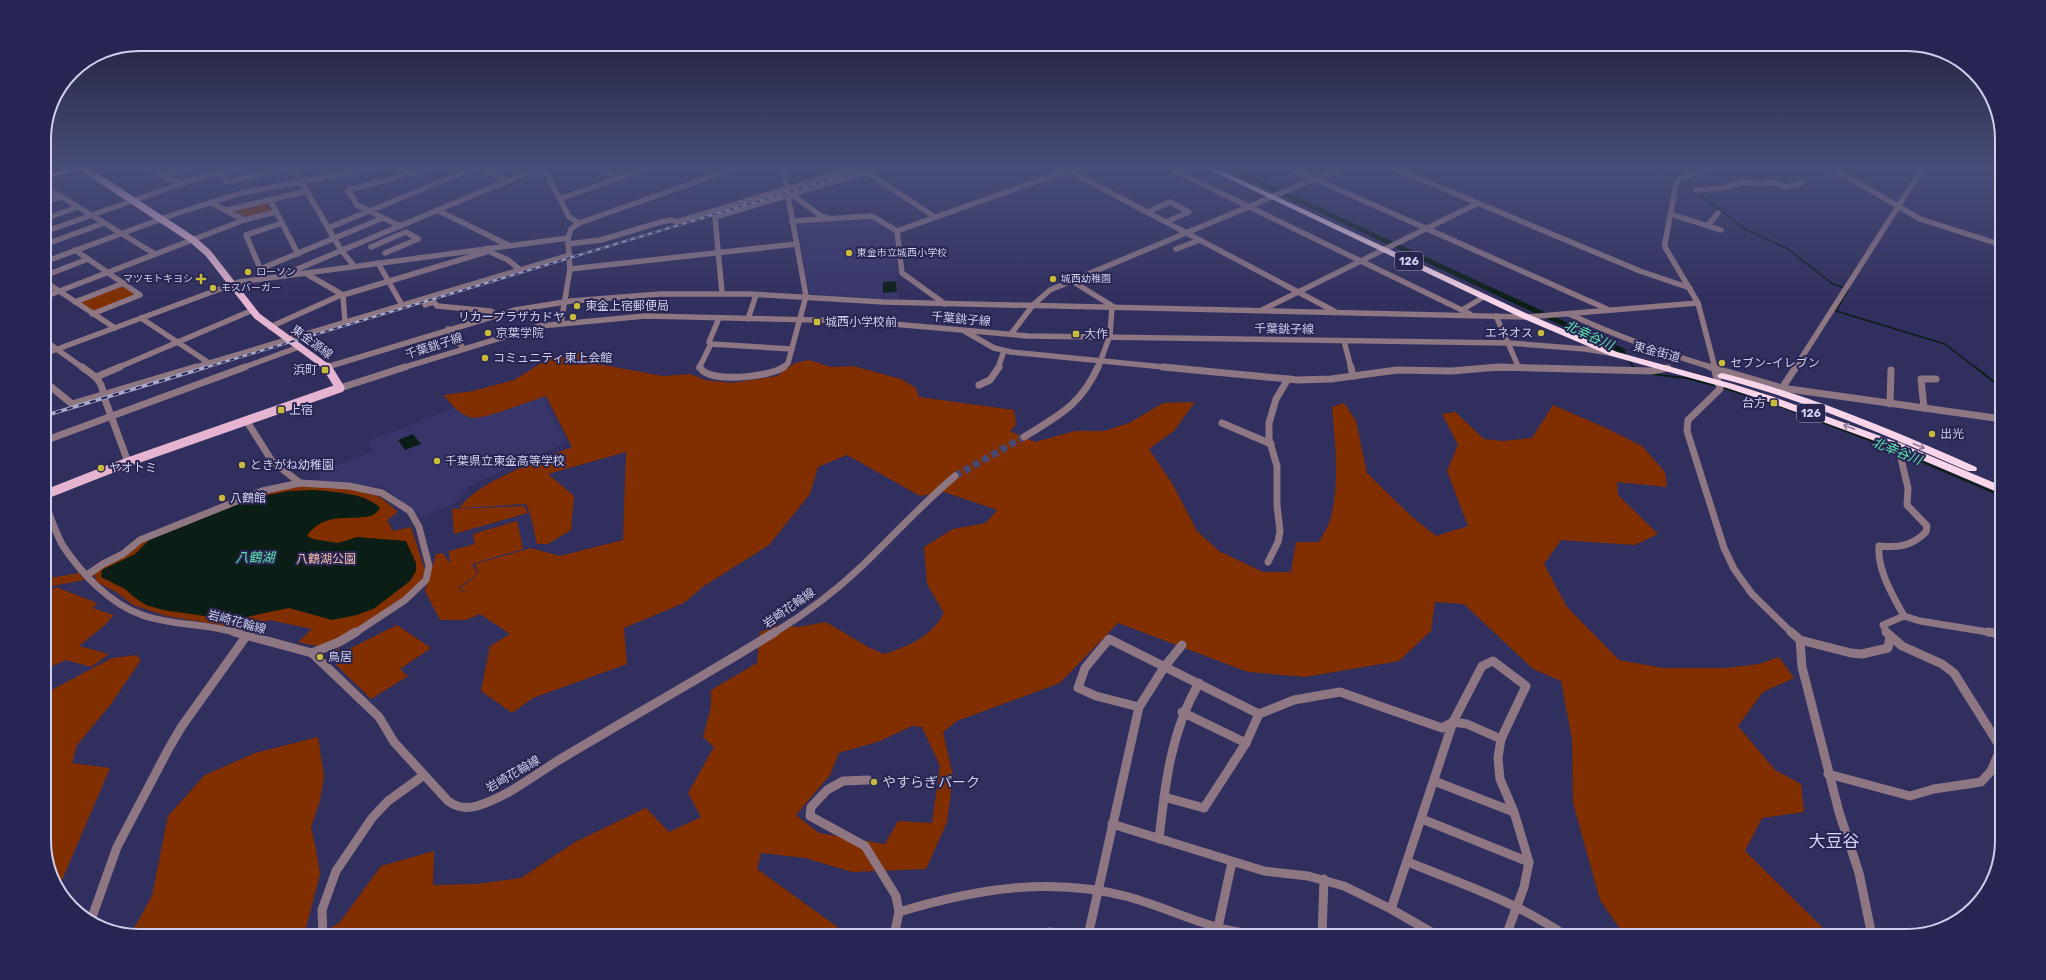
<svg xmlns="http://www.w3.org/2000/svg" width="2046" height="980" font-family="Rubik,'Noto Sans JP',sans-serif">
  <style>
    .built { fill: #38356a }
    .green { fill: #812f00; fill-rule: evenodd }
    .water { fill: #0b1e16 }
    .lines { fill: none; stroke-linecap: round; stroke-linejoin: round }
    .stream-far1 { stroke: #0b1e16; stroke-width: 1.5 }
    .stream { stroke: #0b1e16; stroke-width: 2 }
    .river { fill: #0b1e16; fill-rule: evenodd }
    .minor-tunnel { stroke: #484772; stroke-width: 7; stroke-dasharray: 7 3.5; stroke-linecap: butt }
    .minor-far2 { stroke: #8e7683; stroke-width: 5.5 }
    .minor-far1 { stroke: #8e7683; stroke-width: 7 }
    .minor { stroke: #8e7683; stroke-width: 9 }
    .major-far1 { stroke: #e5b4d0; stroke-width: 7 }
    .major { stroke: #e5b4d0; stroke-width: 9 }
    .highway { fill: #f8d5e9; fill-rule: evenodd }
    .rail-far1-casing { stroke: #a8a9c9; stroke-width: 2.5 }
    .rail-casing { stroke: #a8a9c9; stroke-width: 3.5 }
    .rail-far1 { stroke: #282552; stroke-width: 1.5; stroke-dasharray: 4.5; stroke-linecap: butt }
    .rail { stroke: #282552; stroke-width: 2; stroke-dasharray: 6; stroke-linecap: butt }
    .oneway { stroke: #907d9e }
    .poi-dot { fill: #c8bb3b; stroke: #282552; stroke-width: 1.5 }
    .labels { text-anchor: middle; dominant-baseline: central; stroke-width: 4; stroke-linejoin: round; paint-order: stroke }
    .far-poi-label { font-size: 10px; fill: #cdcfeb; stroke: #282552; text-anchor: start }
    .shield { fill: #282552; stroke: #9c9cbd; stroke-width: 1 }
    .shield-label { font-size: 11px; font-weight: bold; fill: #cdcfeb }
    .poi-label { font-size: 12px; fill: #cdcfeb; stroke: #282552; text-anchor: start }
    .street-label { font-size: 12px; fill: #cdcfeb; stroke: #282552 }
    .park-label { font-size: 12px; fill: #f8c0a9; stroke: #282552 }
    .water-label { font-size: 13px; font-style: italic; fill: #5ce4ad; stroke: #282552 }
    .near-poi-label { font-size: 14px; fill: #cdcfeb; stroke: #282552; text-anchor: start }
    .near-quarter-label { font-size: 17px; fill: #d5d6f9; stroke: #282552 }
    .rim { fill: none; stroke: #cdcfeb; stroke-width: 2 }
  </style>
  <rect width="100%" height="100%" fill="#312f5d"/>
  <g class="built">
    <polygon points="872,217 894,233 899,300 814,294 809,292 797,221"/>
    <polygon points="543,397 567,442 469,486 457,502 421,517 383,487 318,482 322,471 374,451 369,441 456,407 467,418 478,418"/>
  </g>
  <g class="green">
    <polygon points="267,202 272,211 247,218 234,210"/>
    <polygon points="123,285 137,295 94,311 80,302"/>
    <path d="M581 352 598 364 663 376 690 374 705 380 732 383 777 376 795 363 809 360 831 367 853 366 901 379 916 388 919 397 1014 410 1016 425 1010 431 1035 442 1075 431H1104L1129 423 1163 403 1195 402 1174 431 1149 449 1172 483 1197 531 1219 551 1263 572H1291L1296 542H1319C1323 534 1329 526 1331 517 1340 482 1335 443 1332 407L1344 403 1356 421 1367 473 1411 516 1436 536 1468 526 1447 471 1458 445 1442 414 1455 412 1484 439 1503 441 1532 438 1553 405 1606 428 1642 446 1665 472 1667 487 1617 482 1618 495 1658 534 1635 545 1561 540 1544 564 1567 607 1619 660 1663 668H1726L1759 664 1779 657 1794 678 1763 692 1738 726 1775 770 1801 784 1804 812 1762 818 1745 851 1831 936H1625L1600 900 1573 803 1572 739 1561 681 1533 669 1464 604 1435 602 1431 631 1399 661 1305 677 1248 672 1118 623 1060 683 957 721 943 732 953 776 947 822 926 869 852 872 805 858 761 853 757 869 850 936H318L340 922 381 866 434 851 433 885 476 884 521 878 575 842 646 808 669 832 701 817 688 793 714 747 703 737 711 707V690L757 663 760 632 778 625 798 627 826 622 868 647 884 654C909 646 931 637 944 613L927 584 924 547 953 529 986 523 997 510 944 492 920 496 847 455 818 467 810 494 769 545 704 586 684 603 624 628 627 664 533 698 512 713 481 691 490 646 510 634 480 614 466 620H440L425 591 436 554 443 553 450 564 449 551 475 544 473 534 517 521 523 549 472 564 478 573 459 588 460 592 471 590 460 591 461 588 479 573 475 564 531 548 560 556 623 540 626 452 548 474 574 496 571 530 548 544H537L531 517 526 504 460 508C474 483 545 458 572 447L546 396C530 400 482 422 469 417 460 414 449 403 444 395L473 391 514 380 551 357ZM912 726 922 727 940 766 932 823 898 821 885 844 819 833 796 815 830 775 839 753 880 741Z"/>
    <polygon points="295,486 350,488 380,497 398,512 387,520 393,531 411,527 425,570 421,581 402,599 340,640 317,646 298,642 312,629 269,620 249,630 166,616 133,605 116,592 97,582 94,574 142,541 251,496"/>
    <polygon points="524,506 528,513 454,534 452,509"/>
    <polygon points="79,573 84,580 53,586 44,593 44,579"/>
    <polygon points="56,587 97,603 93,608 114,615 105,625 79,646 109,654 91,667 66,660 50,667 44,664 44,595"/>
    <polygon points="397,625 431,648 400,669 408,676 371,699 328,657 328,655 336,649 345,651"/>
    <polygon points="136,655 141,660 111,704 77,745 72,763 110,768 59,887 44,848 44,694 112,658"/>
    <polygon points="318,737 324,776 320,801 311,827 316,849 320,874 304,936 139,936 131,934 152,896 168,816 205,775 255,753"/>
  </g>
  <g class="water">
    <polygon points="896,281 897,292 883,293 883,282"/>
    <polygon points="413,434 421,444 405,450 398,440"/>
    <path d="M314 490C333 492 367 493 380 508 369 529 329 504 307 536L313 539 338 543 357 537 406 541 416 563V571L410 581 375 608 357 615 332 620 289 608 232 620 163 610 146 605 134 597 125 589 101 577 102 570 135 554 149 540 253 498 289 491Z"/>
  </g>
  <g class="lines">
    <g class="stream-far1">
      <polyline points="1656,166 1675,176 1745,229 1788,249 1833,284 1845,288"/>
      <polyline points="1848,290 1836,311 1945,344 1976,368"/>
      <polyline points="1622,350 1626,355"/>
      <polyline points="1628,359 1634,368"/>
    </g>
    <g class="stream">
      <polyline points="1634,367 1635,369"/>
      <polyline points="1975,367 2002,388"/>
      <polyline points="1651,374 1686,378 1717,386"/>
      <polyline points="1721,387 1774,404 1898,451"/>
      <polyline points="1902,453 2002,496"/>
    </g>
    <polygon class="river" points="1220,166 1230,166 1627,350 1622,353 1618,352"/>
    <polyline class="minor-tunnel" points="955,476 1024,437"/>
    <g class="minor-far2">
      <polyline points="146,166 180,184"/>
      <polyline points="219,166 227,182 294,166"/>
      <polyline points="292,166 341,250 354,266"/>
      <polyline points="400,166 408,174"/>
      <polyline points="475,166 507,180"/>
      <polyline points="543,166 569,217 579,223"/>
      <polyline points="597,166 619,178"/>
      <polyline points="779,166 784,173 806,296 788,363 783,368"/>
      <polyline points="1060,166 1334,311"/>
      <polyline points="1165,166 1470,314"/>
      <polyline points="1286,166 1607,309"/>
      <polyline points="1389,166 1640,271 1690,288"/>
      <polyline points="1824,166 1848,177 1920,219 2002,245"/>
      <polyline points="866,172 935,217"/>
      <polyline points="164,175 193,166"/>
      <polyline points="44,186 155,254"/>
      <polyline points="1696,190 1723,188 1743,182 1761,184 1773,182 1786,187 1802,183"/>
      <polyline points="791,194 821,216 828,218"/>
      <polyline points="562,198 654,166"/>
      <polyline points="270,200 298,254"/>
      <polyline points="44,202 61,197"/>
      <polyline points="210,202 244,220"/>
      <polyline points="227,210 307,191"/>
      <polyline points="437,210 508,245"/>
      <polyline points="1148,212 1170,202 1189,212 1166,222"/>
      <polyline points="1670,214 1721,230"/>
      <polyline points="44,219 78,207"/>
      <polyline points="792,221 872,216 897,231 1079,166"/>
      <polyline points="1708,225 1718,213"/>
      <polyline points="400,226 357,205 348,190 440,166"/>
      <polyline points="328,228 479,166"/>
      <polyline points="897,231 902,273 945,304"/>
      <polyline points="44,232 203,176 249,166"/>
      <polyline points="568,244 601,240 661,222 671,220 677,222 862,166"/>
      <polyline points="44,245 104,223"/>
      <polyline points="371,247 406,232 418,239"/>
      <polyline points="488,248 488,251 508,260 519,269"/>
      <polyline points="1176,249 1200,240"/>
      <polyline points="75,250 140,295 92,314"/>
      <polyline points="385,253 418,239"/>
      <polyline points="44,262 175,214 241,193 385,166"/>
      <polyline points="378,263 402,305"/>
      <polyline points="260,269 383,218"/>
      <polyline points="570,269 797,244"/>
      <polyline points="262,273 246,235 282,223"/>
      <polyline points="288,273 543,166"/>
      <polyline points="305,273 343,295 345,322"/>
      <polyline points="44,276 88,259"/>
      <polyline points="44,281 115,328"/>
      <polyline points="1072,281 1114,307"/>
      <polyline points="722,293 715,217 887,166"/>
      <polyline points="343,295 486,252"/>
      <polyline points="44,297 244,220 276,212"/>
      <polyline points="75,302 124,283"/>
      <polyline points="425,305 434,302 437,306 490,311 498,315"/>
      <polyline points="1262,310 1478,203"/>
      <polyline points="1462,310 1482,298"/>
      <path d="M1569 314C1616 336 1664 353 1714 368"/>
      <polyline points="1496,316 1519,368"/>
      <polyline points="141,318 209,363"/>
      <polyline points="719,318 709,342 711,344 792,349"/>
      <polyline points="748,319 756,295"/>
      <polyline points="561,323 570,269 568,238 571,229 579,223 741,166"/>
      <polyline points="270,327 341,295"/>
      <polyline points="448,329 463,348"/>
      <polyline points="966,332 994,348 1011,352 1174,368"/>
      <polyline points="1011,334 1033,305 1050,290 1346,166"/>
      <polyline points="44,340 83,368"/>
      <polyline points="1344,341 1351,368"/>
      <polyline points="44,354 239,282 568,238"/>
      <polyline points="327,367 515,310 571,301 660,294 750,294 884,302 1527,317 1698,303"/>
      <polyline points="117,368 253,310"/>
      <polyline points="193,368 570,255"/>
      <polyline points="242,368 299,347"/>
      <polyline points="402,368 540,326 645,316 859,321 1028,336 1509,343 1585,349 1610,353"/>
      <polyline points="699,368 711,344"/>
      <polyline points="998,368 1004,351"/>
      <polyline points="1098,368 1110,335 1112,307"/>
      <polyline points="1488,368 1532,368"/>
      <polyline points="1715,368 1698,303 1665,247 1665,243 1676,185 1680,178 1716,166"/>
      <polyline points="1795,368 1924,166"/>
    </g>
    <g class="minor-far1">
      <path d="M82 367C95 376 102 380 104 397L128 462"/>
      <path d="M700 367C707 384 770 377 784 367"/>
      <polyline points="1163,367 1298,380 1331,379 1397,370 1452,371 1498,367 1652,371 1668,368"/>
      <polyline points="1351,367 1353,376"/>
      <polyline points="1710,367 1782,388 2002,419"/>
      <polyline points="1714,367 1720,389 1688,420 1687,431 1724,548 1734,569 1752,594 1792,633"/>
      <polyline points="96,377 120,367"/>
      <polyline points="44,381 72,404 196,367"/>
      <polyline points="979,385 990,380 999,367"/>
      <polyline points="340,388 405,367"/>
      <polyline points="1782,388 1796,367"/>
      <polyline points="1890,404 1891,370"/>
      <polyline points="1924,408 1921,379 1936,379"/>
      <polyline points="246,420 272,461 300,483"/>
      <polyline points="1222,423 1271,444"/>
      <path d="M1024 437C1059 415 1080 406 1098 367"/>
      <path d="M1905 440 1898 446 1908 488 1907 505 1927 526 1926 532C1912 546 1898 548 1879 546 1877 570 1893 596 1904 616L1920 621 1994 633"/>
      <polyline points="44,441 245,367"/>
      <path d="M44 501C50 515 55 532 63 546 81 573 110 604 142 615 172 626 206 623 237 633"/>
      <polyline points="1268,562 1278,542 1280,531 1277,506 1277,466 1269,439 1269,423 1276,399 1288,379"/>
      <polyline points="87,575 103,564 123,554 140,540 262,491 300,483 349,486 382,493 410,511 419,527 429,566 426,580 405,600 355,633"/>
      <path d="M774 633C805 614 837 590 863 565 894 535 922 504 955 476"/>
      <polyline points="1887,633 1883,625 1904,616"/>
    </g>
    <g class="minor">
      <path d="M234 632 312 653 379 717 394 742 448 801C456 807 467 809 477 806 510 796 535 774 564 757 634 715 706 675 775 632"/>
      <polyline points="1791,632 1800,640 1802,667 1839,812 1859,873 1872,936"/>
      <polyline points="1988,632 2002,634"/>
      <polyline points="1800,640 1851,653 1862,654 1888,648 1890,636"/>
      <polyline points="312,653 339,642 356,632"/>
      <polyline points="1139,707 1096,696 1078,688 1085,668 1109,639 1259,714"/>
      <polyline points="1182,712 1246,743"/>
      <polyline points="1828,774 1910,796 1934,789 1981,782 1991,771 2001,748 1954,673 1942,664 1902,646 1886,632"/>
      <polyline points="868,780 843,781 827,790 811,807 810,816 865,846 896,896 899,912 894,936"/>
      <polyline points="1434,781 1514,812"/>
      <polyline points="1164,797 1204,808 1246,743 1259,714 1294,700 1340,692 1442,728 1453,722 1467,724 1501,739"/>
      <polyline points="1422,819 1529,862"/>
      <polyline points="1112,824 1264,871 1308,876 1344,886 1391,909 1438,936"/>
      <path d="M1159 839C1165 784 1171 731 1199 683"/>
      <path d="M1408 862C1462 884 1517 902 1566 936"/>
      <polyline points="1391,909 1453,722 1482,666 1493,661 1526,686 1501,739 1498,758 1500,779 1514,812 1529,862 1524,887 1506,936"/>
      <path d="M899 912C975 889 1051 876 1129 897 1161 906 1192 921 1224 929 1241 933 1258 935 1275 936"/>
      <polyline points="91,920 117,847 169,748 182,726 247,635"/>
      <polyline points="1218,927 1232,862"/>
      <polyline points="323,936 322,910 336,871 372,818 388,801 424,775"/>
      <polyline points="1015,936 1050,932 1084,936"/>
      <polyline points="1088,936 1139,707 1165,666 1182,645"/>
      <polyline points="1322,936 1324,879"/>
    </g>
    <polyline class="major-far1" points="80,166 193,240 208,253 257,316 328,368"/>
    <polyline class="major" points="44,495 128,462 340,388 327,367"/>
    <g class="highway">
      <polygon points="76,166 86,166 44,180 44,176"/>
      <polygon points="1202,166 1211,166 1530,315 1617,352 1733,384 1774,397 1902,444 2002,486 2002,494 1894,448 1766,401 1727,388 1611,356 1524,319"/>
      <path d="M1722 373C1810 395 1893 430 1976 467L1977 469 1976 471H1968C1886 435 1805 400 1719 378L1717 376 1719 374Z"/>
    </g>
    <defs>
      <polyline id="rail-far1" points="204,368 875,166"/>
      <polyline id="rail" points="44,416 207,367"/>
    </defs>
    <use href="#rail-far1" class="rail-far1-casing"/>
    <use href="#rail" class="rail-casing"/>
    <use href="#rail-far1" class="rail-far1"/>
    <use href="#rail" class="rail"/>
  </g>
  <defs><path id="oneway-shaft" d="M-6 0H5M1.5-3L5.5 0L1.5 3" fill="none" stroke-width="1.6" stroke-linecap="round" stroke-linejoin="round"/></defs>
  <g class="oneway">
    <use href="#oneway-shaft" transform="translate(1849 427) rotate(-159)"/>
    <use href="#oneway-shaft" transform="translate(1919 446) rotate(23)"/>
  </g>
  <linearGradient id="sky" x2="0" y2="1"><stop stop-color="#1b1a33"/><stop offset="0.55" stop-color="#484d78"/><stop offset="1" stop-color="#484d78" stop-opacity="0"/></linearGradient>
  <rect width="2046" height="303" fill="url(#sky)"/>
  <g class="poi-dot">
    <circle cx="849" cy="253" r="4"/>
    <circle cx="248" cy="272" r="4"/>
    <path d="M199 273h4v4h4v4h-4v4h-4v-4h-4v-4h4z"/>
    <circle cx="1053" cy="279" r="4"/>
    <circle cx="213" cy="288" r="4"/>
    <circle cx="577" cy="306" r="4"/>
    <circle cx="573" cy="317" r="4"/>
    <rect x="813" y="318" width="8" height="8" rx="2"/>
    <circle cx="488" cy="333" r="4"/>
    <circle cx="1541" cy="333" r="4"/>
    <rect x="1072" y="330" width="8" height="8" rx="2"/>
    <circle cx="485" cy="358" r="4"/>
    <circle cx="1722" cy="363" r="4"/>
    <rect x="321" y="366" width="8" height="8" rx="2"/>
    <rect x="1770" y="399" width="8" height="8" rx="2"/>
    <rect x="277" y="406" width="8" height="8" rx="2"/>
    <circle cx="1932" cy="434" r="4"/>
    <circle cx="437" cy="461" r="4"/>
    <circle cx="242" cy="465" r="4"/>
    <circle cx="101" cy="468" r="4"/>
    <circle cx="222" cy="498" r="4"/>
    <circle cx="320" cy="657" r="4"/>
    <circle cx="874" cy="782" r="4"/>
  </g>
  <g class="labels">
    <g class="far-poi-label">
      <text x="857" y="253">東金市立城西小学校</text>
      <text x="256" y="272">ローソン</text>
      <text x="193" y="279" text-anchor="end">マツモトキヨシ</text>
      <text x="1061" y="279">城西幼稚園</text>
      <text x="221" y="288">モスバーガー</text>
    </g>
    <g class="shield">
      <rect x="1395" y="252" width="28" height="18" rx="3"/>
      <rect x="1797" y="404" width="28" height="18" rx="3"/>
    </g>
    <g class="shield-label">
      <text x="1409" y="261">126</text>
      <text x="1811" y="413">126</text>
    </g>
    <g class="poi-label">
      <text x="585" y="306">東金上宿郵便局</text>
      <text x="565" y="317" text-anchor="end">リカープラザカドヤ</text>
      <text x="825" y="322">城西小学校前</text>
      <text x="496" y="333">京葉学院</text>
      <text x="1533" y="333" text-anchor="end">エネオス</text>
      <text x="1084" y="334">大作</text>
      <text x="493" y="358">コミュニティ東上会館</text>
      <text x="1730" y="363">セブン-イレブン</text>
      <text x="317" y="370" text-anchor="end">浜町</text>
      <text x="1766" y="403" text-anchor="end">台方</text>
      <text x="289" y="410">上宿</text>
      <text x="1940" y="434">出光</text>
      <text x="445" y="461">千葉県立東金高等学校</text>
      <text x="250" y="465">ときがね幼稚園</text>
      <text x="109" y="468">ヤオトミ</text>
      <text x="230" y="498">八鶴館</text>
      <text x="328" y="657">鳥居</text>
    </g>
    <g class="street-label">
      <text transform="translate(961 319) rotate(5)">千葉銚子線</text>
      <text transform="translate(1284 329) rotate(1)">千葉銚子線</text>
      <text transform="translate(312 342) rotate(36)">東金源線</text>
      <text transform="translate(434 346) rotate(-18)">千葉銚子線</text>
      <text transform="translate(1657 352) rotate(15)">東金街道</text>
      <text transform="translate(789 608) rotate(-35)">岩崎花輪線</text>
      <text transform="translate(237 622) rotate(15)">岩崎花輪線</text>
      <text transform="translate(513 774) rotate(-30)">岩崎花輪線</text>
    </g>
    <g class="park-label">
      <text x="326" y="559">八鶴湖公園</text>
    </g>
    <g class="water-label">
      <text transform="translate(1589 335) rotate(25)">北幸谷川</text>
      <text transform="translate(1897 451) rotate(22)">北幸谷川</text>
      <text x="255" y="557">八鶴湖</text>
    </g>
    <g class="near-poi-label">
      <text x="882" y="782">やすらぎパーク</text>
    </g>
    <g class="near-quarter-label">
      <text x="1834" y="841">大豆谷</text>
    </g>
  </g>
  <path d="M0 0H2046V980H0ZM139 51H1907A88 88 0 0 1 1995 139V841A88 88 0 0 1 1907 929H139A88 88 0 0 1 51 841V139A88 88 0 0 1 139 51Z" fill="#282552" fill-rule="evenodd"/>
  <path class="rim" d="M139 51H1907A88 88 0 0 1 1995 139V841A88 88 0 0 1 1907 929H139A88 88 0 0 1 51 841V139A88 88 0 0 1 139 51Z"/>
</svg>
